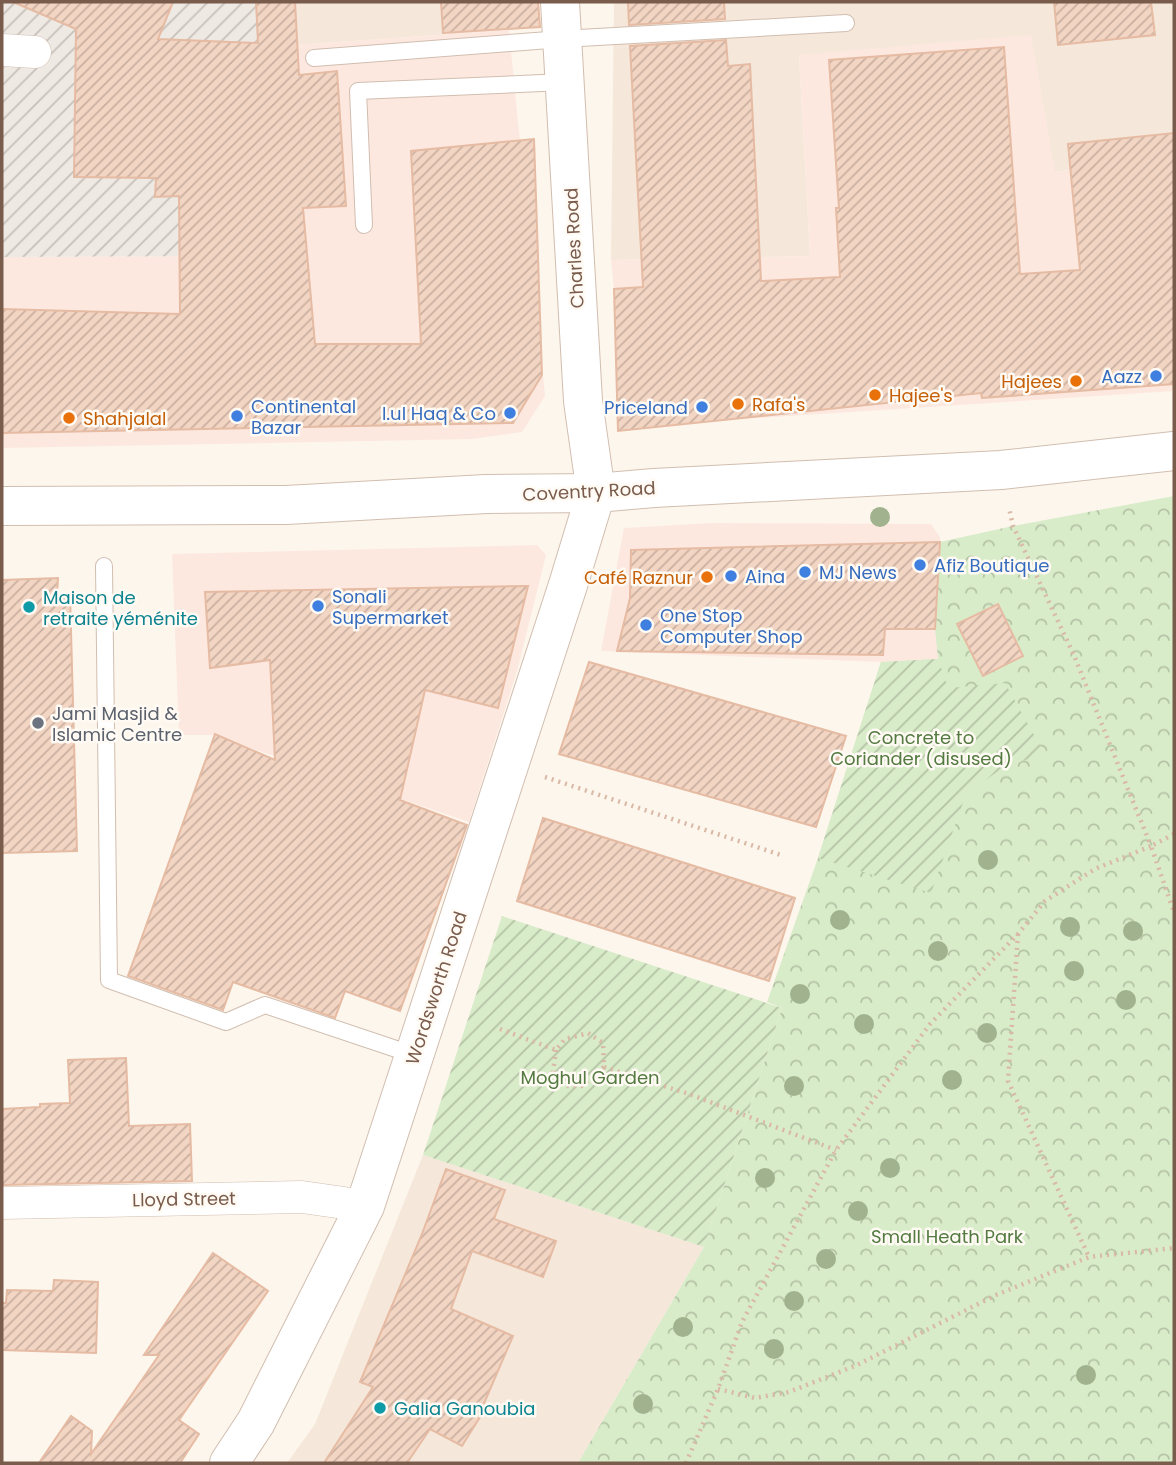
<svg xmlns="http://www.w3.org/2000/svg" width="1176" height="1465" font-family="Poppins,sans-serif">
  <style>
    .residential { fill: #f5e8da }
    .commercial { fill: #fde8e0 }
    .industrial { fill: url(#industrial-furrows) }
    .forest { fill: url(#forest-crowns) }
    .garden { fill: url(#garden-furrows) }
    .building { fill: url(#building-hatch); stroke: #e6bba3; stroke-width: 2 }
    .lines { fill: none; stroke-linecap: round; stroke-linejoin: round }
    .service-casing { stroke: #d1beb0; stroke-width: 18 }
    .minor-casing { stroke: #d1beb0; stroke-width: 33 }
    .tertiary-casing { stroke: #d1beb0; stroke-width: 40 }
    .path { stroke: #d9b8a5; stroke-width: 4.5; stroke-dasharray: 2 5; stroke-linecap: butt }
    .service { stroke: #fff; stroke-width: 16 }
    .minor { stroke: #fff; stroke-width: 32 }
    .tertiary { stroke: #fff; stroke-width: 38 }
    .tree { fill: #a0b28e }
    .shop-dot { fill: #3f7fe0; stroke: #fffaf3; stroke-width: 2.5 }
    .food-dot { fill: #e8710a; stroke: #fffaf3; stroke-width: 2.5 }
    .culture-dot { fill: #0f9aa8; stroke: #fffaf3; stroke-width: 2.5 }
    .worship-dot { fill: #6b7280; stroke: #fffaf3; stroke-width: 2.5 }
    .labels { text-anchor: middle; dominant-baseline: central; stroke-width: 5; stroke-linejoin: round; paint-order: stroke }
    .street-label { font-size: 18px; fill: #7a5c4d; stroke: #fffaf3 }
    .shop-label { font-size: 18px; fill: #366cbe; stroke: #fffaf3; text-anchor: start }
    .food-label { font-size: 18px; fill: #c56008; stroke: #fffaf3; text-anchor: start }
    .culture-label { font-size: 18px; fill: #0d838f; stroke: #fffaf3; text-anchor: start }
    .worship-label { font-size: 18px; fill: #5b616d; stroke: #fffaf3; text-anchor: start }
    .park-label { font-size: 18px; fill: #537a41; stroke: #fffaf3 }
  </style>
  <defs>
    <pattern id="industrial-furrows" width="10" height="10" patternUnits="userSpaceOnUse" patternTransform="scale(1.75)"><rect width="10" height="10" fill="#efe9e4"/><path d="M-1 1l2-2M0 10L10 0M9 11l2-2" fill="none" stroke="#c7c0bb"/></pattern>
    <pattern id="forest-crowns" width="20" height="18" patternUnits="userSpaceOnUse" patternTransform="scale(1.75)"><rect width="20" height="18" fill="#d8ecc9"/><path d="M2 6a3 3 0 1 1 6 0M12 15a3 3 0 1 1 6 0" fill="none" stroke="#b4c2a5"/></pattern>
    <pattern id="garden-furrows" width="10" height="10" patternUnits="userSpaceOnUse" patternTransform="scale(1.75)"><rect width="10" height="10" fill="#d8ecc9"/><path d="M-1 1l2-2M0 10L10 0M9 11l2-2" fill="none" stroke="#b4c2a5"/></pattern>
    <pattern id="building-hatch" width="6" height="6" patternUnits="userSpaceOnUse" patternTransform="scale(1.75)"><rect width="6" height="6" fill="#f3d5c3"/><path d="M-1 1l2-2M0 6l6-6M5 7l2-2" fill="none" stroke="#cab0a1"/></pattern>
  </defs>
  <rect width="100%" height="100%" fill="#fdf6ec"/>
  <g class="residential">
    <polygon points="294,2 508,2 509,30 296,45"/>
    <polygon points="614,2 1174,2 1174,156 1055,172 799,55 810,256 611,260"/>
    <polygon points="423,1155 704,1247 578,1463 287,1463 315,1424"/>
  </g>
  <g class="commercial">
    <polygon points="509,30 545,396 522,432 472,439 2,448 2,257 231,256 296,45"/>
    <polygon points="1031,35 1055,172 1174,156 1174,391 712,421 618,431 614,289 611,260 810,256 799,55"/>
    <polygon points="712,523 931,524 940,537 938,659 881,662 601,651 624,528"/>
    <polygon points="537,545 546,555 517,671 469,822 212,735 179,735 172,554"/>
  </g>
  <polygon class="industrial" points="2,2 294,2 296,45 232,256 2,257"/>
  <polygon class="forest" points="1174,496 1174,1463 578,1463 704,1247 782,1008 767,1002 818,858 881,662 938,659 935,629 940,542 1013,526"/>
  <g class="garden">
    <polygon points="938,659 948,688 1005,683 1044,753 1001,769 966,794 931,893 818,858 881,662"/>
    <polygon points="502,916 782,1008 704,1247 423,1155"/>
  </g>
  <g class="building">
    <polygon points="13,2 173,2 158,39 258,43 256,2 295,2 299,75 337,71 346,206 303,208 315,344 421,344 411,151 534,139 542,375 513,423 2,433 2,309 180,314 179,196 155,197 156,178 74,177 76,29"/>
    <polygon points="441,2 538,2 540,27 443,33"/>
    <polygon points="628,2 724,2 725,19 629,25"/>
    <polygon points="1054,2 1151,2 1155,35 1058,45"/>
    <polygon points="726,40 728,66 750,64 761,281 840,277 836,208 839,208 829,60 1004,47 1020,274 1080,270 1068,144 1174,133 1174,384 982,398 981,393 618,431 614,289 643,287 630,46"/>
    <polygon points="940,542 935,629 885,629 883,655 617,651 630,598 631,550"/>
    <polygon points="58,578 57,594 70,594 77,851 2,853 2,580"/>
    <polygon points="528,586 498,708 425,690 400,800 467,825 400,1011 345,991 335,1018 233,982 223,1010 128,976 215,734 275,760 270,660 210,668 205,592"/>
    <polygon points="998,604 1023,656 983,676 957,624"/>
    <polygon points="589,662 846,736 816,827 559,754"/>
    <polygon points="543,818 795,898 769,981 517,901"/>
    <polygon points="126,1058 129,1126 190,1124 192,1181 2,1185 2,1109 40,1107 40,1104 70,1103 68,1060"/>
    <polygon points="446,1169 505,1190 494,1219 556,1241 543,1277 472,1251 451,1309 513,1336 482,1408 485,1409 462,1446 430,1429 407,1463 324,1463 373,1387 360,1382 422,1234"/>
    <polygon points="213,1253 268,1291 179,1420 199,1434 180,1463 39,1463 71,1416 92,1431 91,1454 159,1355 144,1355"/>
    <polygon points="54,1280 98,1282 96,1353 2,1350 2,1303 6,1303 7,1290 53,1291"/>
  </g>
  <g class="lines">
    <defs>
      <g id="service">
        <polyline points="314,58 562,39 846,23"/>
        <polyline points="364,225 358,91 565,82"/>
        <polyline points="104,566 109,980 226,1022 265,1005 414,1055"/>
      </g>
      <g id="minor">
        <polyline points="2,50 35,52"/>
        <polyline points="2,1203 302,1197 365,1206"/>
      </g>
      <g id="tertiary">
        <polyline points="2,506 286,505 486,494 596,493 654,488 1001,470 1174,451"/>
        <polyline points="229,1463 256,1422 365,1206 568,585 596,493 583,401 560,2"/>
      </g>
    </defs>
    <use href="#service" class="service-casing"/>
    <use href="#minor" class="minor-casing"/>
    <use href="#tertiary" class="tertiary-casing"/>
    <g class="path">
      <polyline points="545,777 784,856"/>
      <polyline points="1174,834 1151,846 1174,912"/>
      <polyline points="1018,934 1008,1081 1089,1257"/>
      <polyline points="500,1029 556,1050 565,1039 588,1033 603,1043 604,1067 689,1094 836,1150"/>
      <polyline points="556,1050 553,1072 566,1086 581,1086 604,1067"/>
      <polyline points="718,1389 755,1398 789,1392 857,1365 996,1295 1089,1257 1174,1248"/>
      <polyline points="686,1463 718,1389 742,1322 836,1150 930,1024 1018,934 1045,901 1095,869 1151,846 1073,653 1013,526 1009,508"/>
    </g>
    <use href="#service" class="service"/>
    <use href="#minor" class="minor"/>
    <use href="#tertiary" class="tertiary"/>
  </g>
  <g class="tree">
    <circle cx="880" cy="517" r="10"/>
    <circle cx="988" cy="860" r="10"/>
    <circle cx="840" cy="920" r="10"/>
    <circle cx="1070" cy="927" r="10"/>
    <circle cx="1133" cy="931" r="10"/>
    <circle cx="938" cy="951" r="10"/>
    <circle cx="1074" cy="971" r="10"/>
    <circle cx="800" cy="994" r="10"/>
    <circle cx="1126" cy="1000" r="10"/>
    <circle cx="864" cy="1024" r="10"/>
    <circle cx="987" cy="1033" r="10"/>
    <circle cx="952" cy="1080" r="10"/>
    <circle cx="794" cy="1086" r="10"/>
    <circle cx="890" cy="1168" r="10"/>
    <circle cx="765" cy="1178" r="10"/>
    <circle cx="858" cy="1211" r="10"/>
    <circle cx="826" cy="1259" r="10"/>
    <circle cx="794" cy="1301" r="10"/>
    <circle cx="683" cy="1327" r="10"/>
    <circle cx="774" cy="1349" r="10"/>
    <circle cx="1086" cy="1375" r="10"/>
    <circle cx="643" cy="1404" r="10"/>
  </g>
  <g class="shop-dot">
    <circle cx="1156" cy="376" r="7"/>
    <circle cx="702" cy="407" r="7"/>
    <circle cx="510" cy="413" r="7"/>
    <circle cx="237" cy="416" r="7"/>
    <circle cx="920" cy="565" r="7"/>
    <circle cx="805" cy="572" r="7"/>
    <circle cx="731" cy="576" r="7"/>
    <circle cx="318" cy="606" r="7"/>
    <circle cx="646" cy="625" r="7"/>
  </g>
  <g class="food-dot">
    <circle cx="1076" cy="381" r="7"/>
    <circle cx="875" cy="395" r="7"/>
    <circle cx="738" cy="404" r="7"/>
    <circle cx="69" cy="418" r="7"/>
    <circle cx="707" cy="577" r="7"/>
  </g>
  <g class="culture-dot">
    <circle cx="29" cy="607" r="7"/>
    <circle cx="380" cy="1408" r="7"/>
  </g>
  <circle class="worship-dot" cx="38" cy="723" r="7"/>
  <g class="labels">
    <g class="street-label">
      <text transform="translate(574 248) rotate(-93)">Charles Road</text>
      <text transform="translate(589 491) rotate(-3)">Coventry Road</text>
      <text transform="translate(436 988) rotate(-72)">Wordsworth Road</text>
      <text transform="translate(184 1199) rotate(-1)">Lloyd Street</text>
    </g>
    <g class="shop-label">
      <text x="1142" y="376" text-anchor="end">Aazz</text>
      <text x="251" y="406">Continental<tspan x="251" dy="21">Bazar</tspan></text>
      <text x="688" y="407" text-anchor="end">Priceland</text>
      <text x="496" y="413" text-anchor="end">I.ul Haq &amp; Co</text>
      <text x="934" y="565">Afiz Boutique</text>
      <text x="819" y="572">MJ News</text>
      <text x="745" y="576">Aina</text>
      <text x="332" y="596">Sonali<tspan x="332" dy="21">Supermarket</tspan></text>
      <text x="660" y="615">One Stop<tspan x="660" dy="21">Computer Shop</tspan></text>
    </g>
    <g class="food-label">
      <text x="1062" y="381" text-anchor="end">Hajees</text>
      <text x="889" y="395">Hajee's</text>
      <text x="752" y="404">Rafa's</text>
      <text x="83" y="418">Shahjalal</text>
      <text x="693" y="577" text-anchor="end">Café Raznur</text>
    </g>
    <g class="culture-label">
      <text x="43" y="597">Maison de<tspan x="43" dy="21">retraite yéménite</tspan></text>
      <text x="394" y="1408">Galia Ganoubia</text>
    </g>
    <g class="worship-label">
      <text x="52" y="713">Jami Masjid &amp;<tspan x="52" dy="21">Islamic Centre</tspan></text>
    </g>
    <g class="park-label">
      <text x="921" y="737">Concrete to<tspan x="921" dy="21">Coriander (disused)</tspan></text>
      <text x="590" y="1077">Moghul Garden</text>
      <text x="947" y="1236">Small Heath Park</text>
    </g>
  </g>
  <rect width="1176" height="1465" fill="none" stroke="#7a5c4d" stroke-width="7"/>
</svg>
